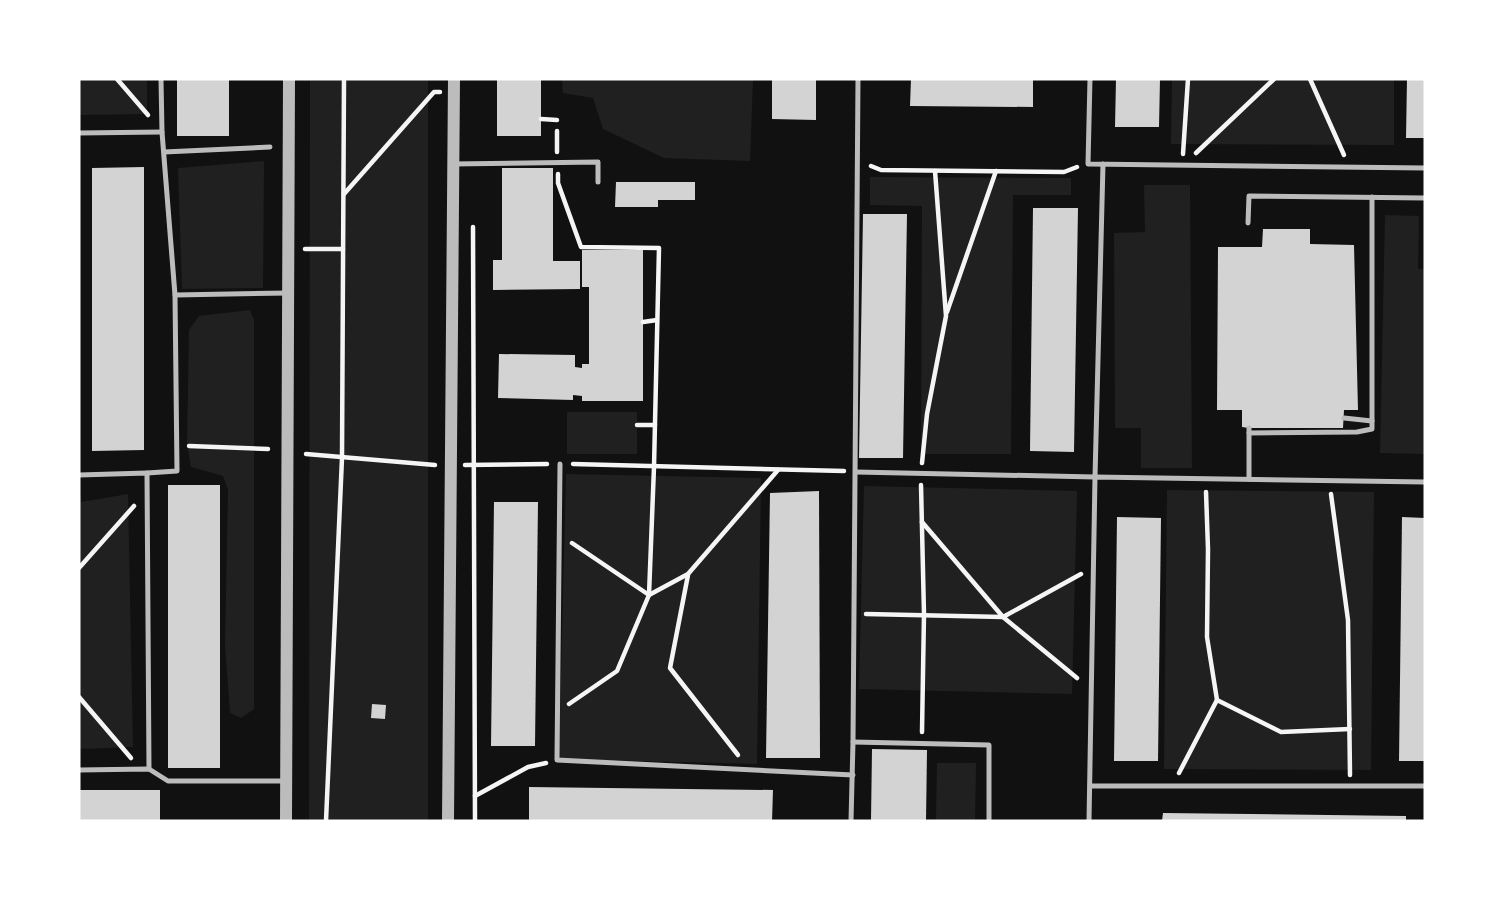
<svg xmlns="http://www.w3.org/2000/svg" width="1504" height="900" font-family="Manrope,sans-serif">
  <style>
    .green { fill: #202020 }
    .building { fill: #d3d3d3 }
    .lines { fill: none; stroke-linecap: round; stroke-linejoin: round }
    .path { stroke: #f5f5f5; stroke-width: 4.5 }
    .service { stroke: #bcbcbc; stroke-width: 5 }
    .tertiary { stroke: #bcbcbc; stroke-width: 12 }
  </style>
  <rect width="100%" height="100%" fill="#111"/>
  <g class="green">
    <polygon points="79,79 147,79 147,114 79,115"/>
    <polygon points="310,79 428,79 428,821 309,821"/>
    <polygon points="562,79 753,79 750,161 664,158 603,129 593,98 563,93"/>
    <polygon points="1172,79 1394,79 1394,145 1171,144"/>
    <polygon points="264,161 263,288 182,289 178,168"/>
    <polygon points="870,177 1071,178 1071,195 1013,195 1011,454 921,454 922,206 870,205"/>
    <polygon points="1144,185 1190,185 1192,468 1141,468 1141,428 1115,428 1114,233 1145,232"/>
    <polygon points="1385,215 1419,216 1418,269 1425,269 1425,454 1380,453"/>
    <polygon points="250,310 254,320 254,709 241,718 230,713 225,645 228,490 223,476 191,467 187,444 189,330 199,316"/>
    <rect x="567" y="412" width="70" height="42"/>
    <polygon points="566,474 761,478 757,764 559,759"/>
    <polygon points="79,480 81,502 128,494 133,747 79,749"/>
    <polygon points="864,486 1077,491 1072,694 859,689"/>
    <polygon points="1167,490 1374,492 1371,770 1164,769"/>
    <polygon points="937,763 976,763 975,821 936,821"/>
  </g>
  <g class="building">
    <rect x="177" y="79" width="52" height="57"/>
    <rect x="497" y="79" width="44" height="57"/>
    <polygon points="772,79 816,79 816,120 772,119"/>
    <polygon points="911,79 1033,79 1033,107 910,106"/>
    <polygon points="1116,79 1160,79 1159,127 1115,127"/>
    <polygon points="1407,79 1425,79 1425,138 1406,138"/>
    <polygon points="144,167 144,450 92,451 92,168"/>
    <polygon points="502,168 553,168 553,261 580,261 580,289 493,290 493,260 502,260"/>
    <polygon points="616,182 695,182 695,200 658,200 658,207 615,207"/>
    <polygon points="1033,208 1078,208 1074,452 1030,451"/>
    <polygon points="863,214 907,214 903,458 859,458"/>
    <polygon points="1263,229 1310,229 1310,244 1354,245 1358,410 1344,410 1343,428 1249,428 1242,427 1242,410 1217,410 1218,247 1262,247"/>
    <polygon points="582,250 643,250 643,401 582,401 582,396 573,395 573,400 498,398 499,354 575,355 575,367 582,368 582,364 589,364 589,287 582,287"/>
    <rect x="168" y="485" width="52" height="283"/>
    <polygon points="819,491 820,758 766,758 770,493"/>
    <polygon points="494,502 538,502 535,746 491,746"/>
    <polygon points="1117,517 1161,518 1158,761 1114,761"/>
    <polygon points="1402,517 1425,518 1425,761 1399,761"/>
    <polygon points="372,704 386,705 385,719 371,718"/>
    <polygon points="872,749 927,750 926,821 871,821"/>
    <polygon points="529,787 773,790 772,821 529,821"/>
    <rect x="79" y="790" width="81" height="31"/>
    <polygon points="1163,813 1406,816 1406,821 1162,821"/>
  </g>
  <g class="lines">
    <g class="path">
      <polyline points="117,79 148,115"/>
      <polyline points="1310,79 1344,155"/>
      <polyline points="541,119 557,120"/>
      <polyline points="557,131 557,152"/>
      <polyline points="1196,153 1274,79"/>
      <polyline points="1183,154 1188,79"/>
      <polyline points="871,166 881,170 1064,172 1077,167"/>
      <polyline points="558,174 558,183 581,247 659,248 654,467 649,595 617,671 569,704"/>
      <polyline points="344,194 434,92 440,92"/>
      <polyline points="473,227 475,821"/>
      <polyline points="305,249 343,249"/>
      <polyline points="947,312 996,171"/>
      <polyline points="643,322 657,320"/>
      <polyline points="637,425 655,425"/>
      <polyline points="189,446 268,449"/>
      <polyline points="306,454 435,465"/>
      <polyline points="922,463 927,414 946,316 935,171"/>
      <polyline points="573,464 844,471"/>
      <polyline points="465,465 547,464"/>
      <polyline points="921,485 924,614 922,732"/>
      <polyline points="1206,492 1208,549 1207,637 1217,700 1281,732 1350,729"/>
      <polyline points="1331,494 1348,620 1350,775"/>
      <polyline points="922,522 1003,617 1077,678"/>
      <polyline points="572,543 649,595 688,574 778,470"/>
      <polyline points="79,568 134,506"/>
      <polyline points="688,575 670,668 738,755"/>
      <polyline points="866,614 1003,617 1081,574"/>
      <polyline points="79,697 131,758"/>
      <polyline points="1179,773 1217,700"/>
      <polyline points="475,796 528,767 546,763"/>
      <polyline points="326,821 342,458 344,79"/>
    </g>
    <g class="service">
      <polyline points="161,79 162,132 175,295"/>
      <polyline points="1090,79 1088,164 1425,168"/>
      <polyline points="79,133 162,132"/>
      <polyline points="164,152 270,147"/>
      <polyline points="452,164 598,162 598,182"/>
      <polyline points="1248,223 1249,196 1425,198"/>
      <polyline points="1344,418 1372,421"/>
      <polyline points="1249,428 1249,479"/>
      <polyline points="1249,433 1357,432 1372,429 1372,197"/>
      <polyline points="560,464 557,760 853,775"/>
      <polyline points="856,472 1095,477 1103,164"/>
      <polyline points="147,473 177,471 175,295 288,293"/>
      <polyline points="79,475 147,473 149,769"/>
      <polyline points="853,742 989,745 989,821"/>
      <polyline points="79,770 149,769 168,781 286,781"/>
      <polyline points="1090,786 1425,786"/>
      <polyline points="851,821 853,742 858,79"/>
      <polyline points="1089,821 1095,477 1425,482"/>
    </g>
    <g class="tertiary">
      <polyline points="286,821 289,79"/>
      <polyline points="448,821 454,79"/>
    </g>
  </g>
  <rect width="1504" height="900" fill="none" stroke="#ffffff" stroke-width="161"/>
</svg>
